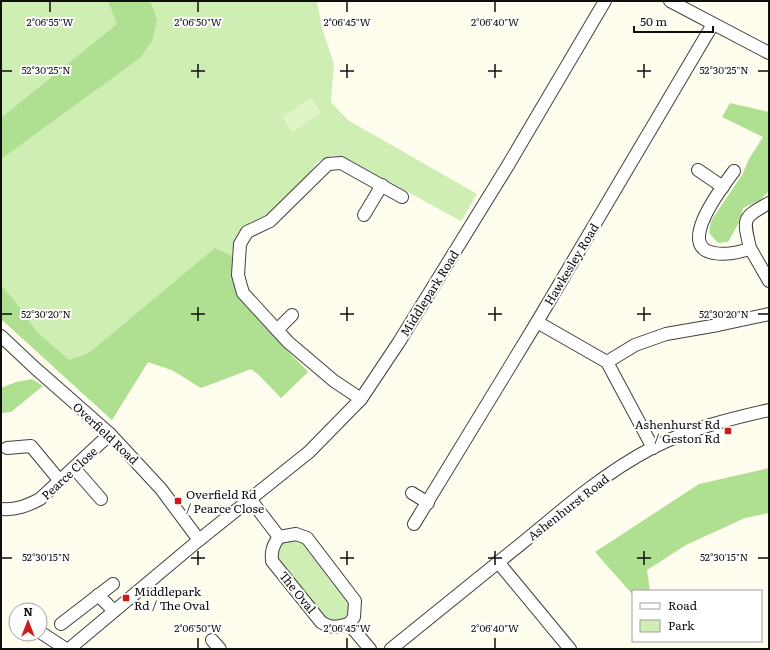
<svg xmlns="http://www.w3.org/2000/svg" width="770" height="650" font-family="Literata,serif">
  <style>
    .green { fill: #ceeeb4 }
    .forest { fill: #afe091 }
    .pitch { fill: #e1f4c6 }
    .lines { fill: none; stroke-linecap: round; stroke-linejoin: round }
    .minor-casing { stroke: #414141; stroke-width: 14 }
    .minor { stroke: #fff; stroke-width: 12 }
    .ticks { fill: none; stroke: #0e0e0e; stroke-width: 1.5 }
    .poi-dot { fill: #cc1b18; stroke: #fff; stroke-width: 1.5 }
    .labels { text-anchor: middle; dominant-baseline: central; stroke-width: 4; stroke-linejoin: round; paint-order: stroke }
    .street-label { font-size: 12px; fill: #0e0e0e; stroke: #fff }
    .poi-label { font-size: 12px; fill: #0e0e0e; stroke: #fff; text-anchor: start }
    .ticks-label { font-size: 10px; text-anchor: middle; fill: #0e0e0e; stroke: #fff; stroke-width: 4; stroke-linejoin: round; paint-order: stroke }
  </style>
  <rect width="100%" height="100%" fill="#fffdee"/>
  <g class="green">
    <polygon points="1,1 317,1 322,28 334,64 331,102 348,120 477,194 461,221 343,157 332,156 317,162 306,178 271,213 251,222 239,232 234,243 232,256 233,276 237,297 271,334 308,372 281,398 259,375 251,369 201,388 172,370 148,362 112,420 1,319"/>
    <path d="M300 539 306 543 352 602C350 612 348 621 337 621 331 621 329 621 324 618L277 561C279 539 280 543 300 539Z"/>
  </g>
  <g class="forest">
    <polygon points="108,1 150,1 157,20 152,41 140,58 1,159 1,118 117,24"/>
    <polygon points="730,103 769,112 769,191 760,200 743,208 741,219 728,242 718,243 709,233 711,221 742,175 749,159 763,137 722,117"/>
    <polygon points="215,248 232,256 233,276 237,297 271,334 308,372 281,398 259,375 251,369 201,388 172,370 148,362 112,420 1,319 1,285 14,300 37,332 69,360 89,353"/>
    <polygon points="32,379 43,386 11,412 1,413 1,388 16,382"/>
    <polygon points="769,468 769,513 745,518 686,545 647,570 650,591 633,591 633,595 595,552 699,484"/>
  </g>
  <polygon class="pitch" points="311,98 321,113 292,132 282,117"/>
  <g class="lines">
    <defs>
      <g id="minor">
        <polyline points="670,1 769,53"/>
        <polyline points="698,170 723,187"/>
        <path d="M734 171C723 186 675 247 714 253 724 255 740 253 750 248L769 281"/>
        <polyline points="364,215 382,185"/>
        <path d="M750 248C743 218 742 218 769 203"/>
        <polyline points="537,322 607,362 653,448"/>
        <polyline points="277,330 292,315"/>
        <polyline points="1,336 35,368 110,434 136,462 161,489 199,540"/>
        <polyline points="607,362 635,345 666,334 718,325 769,314"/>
        <polyline points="361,399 334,381 288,342 243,293 238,275 240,244 247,232 270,221 328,164 341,163 402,197"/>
        <polyline points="7,448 31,446 60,481"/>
        <polyline points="74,468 101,499"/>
        <polyline points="412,493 428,503"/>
        <polyline points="250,499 279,537 296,534 307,538 355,601 354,617 349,624 370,649"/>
        <path d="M1 509C16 510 27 506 40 499L110 434"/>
        <polyline points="414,524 537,322 713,24"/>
        <path d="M279 537C273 545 271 551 272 561L321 622C331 629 338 627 349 624"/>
        <polyline points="498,562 570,649"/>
        <polyline points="98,595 114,611"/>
        <polyline points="61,624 113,584"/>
        <polyline points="40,632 66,649"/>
        <polyline points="212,640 220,649"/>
        <polyline points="69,649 199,540 309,452 361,399 399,342 507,167 605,1"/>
        <path d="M391 649C438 611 485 573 532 535 570 503 608 471 652 448 689 429 729 419 769 410"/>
      </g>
    </defs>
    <use href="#minor" class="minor-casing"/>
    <use href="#minor" class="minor"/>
  </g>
  <path class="ticks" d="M50 2V12M198 2V12M347 2V12M495 2V12M198 64V78M347 64V78M495 64V78M644 64V78M2 71H12M191 71H205M340 71H354M488 71H502M637 71H651M758 71H768M198 307V321M347 307V321M495 307V321M644 307V321M2 314H12M191 314H205M340 314H354M488 314H502M637 314H651M758 314H768M198 551V565M347 551V565M495 551V565M644 551V565M2 558H12M191 558H205M340 558H354M488 558H502M637 558H651M758 558H768M198 638V648M347 638V648M495 638V648"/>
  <g class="poi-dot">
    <rect x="724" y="427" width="8" height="8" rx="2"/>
    <rect x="174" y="497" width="8" height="8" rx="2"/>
    <rect x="122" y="594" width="8" height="8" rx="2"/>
  </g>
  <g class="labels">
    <g class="street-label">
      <text transform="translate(571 264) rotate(-59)">Hawkesley Road</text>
      <text transform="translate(429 293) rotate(-58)">Middlepark Road</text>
      <text transform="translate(106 433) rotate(43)">Overfield Road</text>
      <text transform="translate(69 473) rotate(-43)">Pearce Close</text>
      <text transform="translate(568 507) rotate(-38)">Ashenhurst Road</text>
      <text transform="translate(298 592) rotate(51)">The Oval</text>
    </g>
    <g class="poi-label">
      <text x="720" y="424" text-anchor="end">Ashenhurst Rd<tspan x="720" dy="14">/ Geston Rd</tspan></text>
      <text x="186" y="494">Overfield Rd<tspan x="186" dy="14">/ Pearce Close</tspan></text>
      <text x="134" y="591">Middlepark<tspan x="134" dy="14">Rd / The Oval</tspan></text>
    </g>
  </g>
  <g class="ticks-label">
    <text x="50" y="26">2°06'55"W</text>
    <text x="198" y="26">2°06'50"W</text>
    <text x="347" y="26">2°06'45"W</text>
    <text x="495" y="26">2°06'40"W</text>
    <text x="46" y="74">52°30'25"N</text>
    <text x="724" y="74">52°30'25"N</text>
    <text x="46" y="318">52°30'20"N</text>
    <text x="724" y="318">52°30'20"N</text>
    <text x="46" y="561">52°30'15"N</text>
    <text x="724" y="561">52°30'15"N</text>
    <text x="198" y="632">2°06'50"W</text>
    <text x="347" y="632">2°06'45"W</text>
    <text x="495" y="632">2°06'40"W</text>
  </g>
  <rect width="770" height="650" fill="none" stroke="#0e0e0e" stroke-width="4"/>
  <rect x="632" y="590" width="130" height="52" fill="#ffffff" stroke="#9f9f9f"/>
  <rect x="640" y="603" width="20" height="6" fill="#ffffff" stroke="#9f9f9f"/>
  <text x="668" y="610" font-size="12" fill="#0e0e0e">Road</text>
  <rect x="640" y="620" width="20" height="12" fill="#ceeeb4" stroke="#9f9f9f"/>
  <text x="668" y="630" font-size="12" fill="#0e0e0e">Park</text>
  <g transform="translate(28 622)"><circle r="19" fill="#ffffff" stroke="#9f9f9f"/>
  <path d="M0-3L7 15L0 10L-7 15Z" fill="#cc1b18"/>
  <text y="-6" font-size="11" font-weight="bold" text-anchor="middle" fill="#0e0e0e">N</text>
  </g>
  <path d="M634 26v6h79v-6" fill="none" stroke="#0e0e0e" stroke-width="2"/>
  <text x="640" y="26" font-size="12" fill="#0e0e0e" stroke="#ffffff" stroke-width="3" paint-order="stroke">50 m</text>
</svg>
